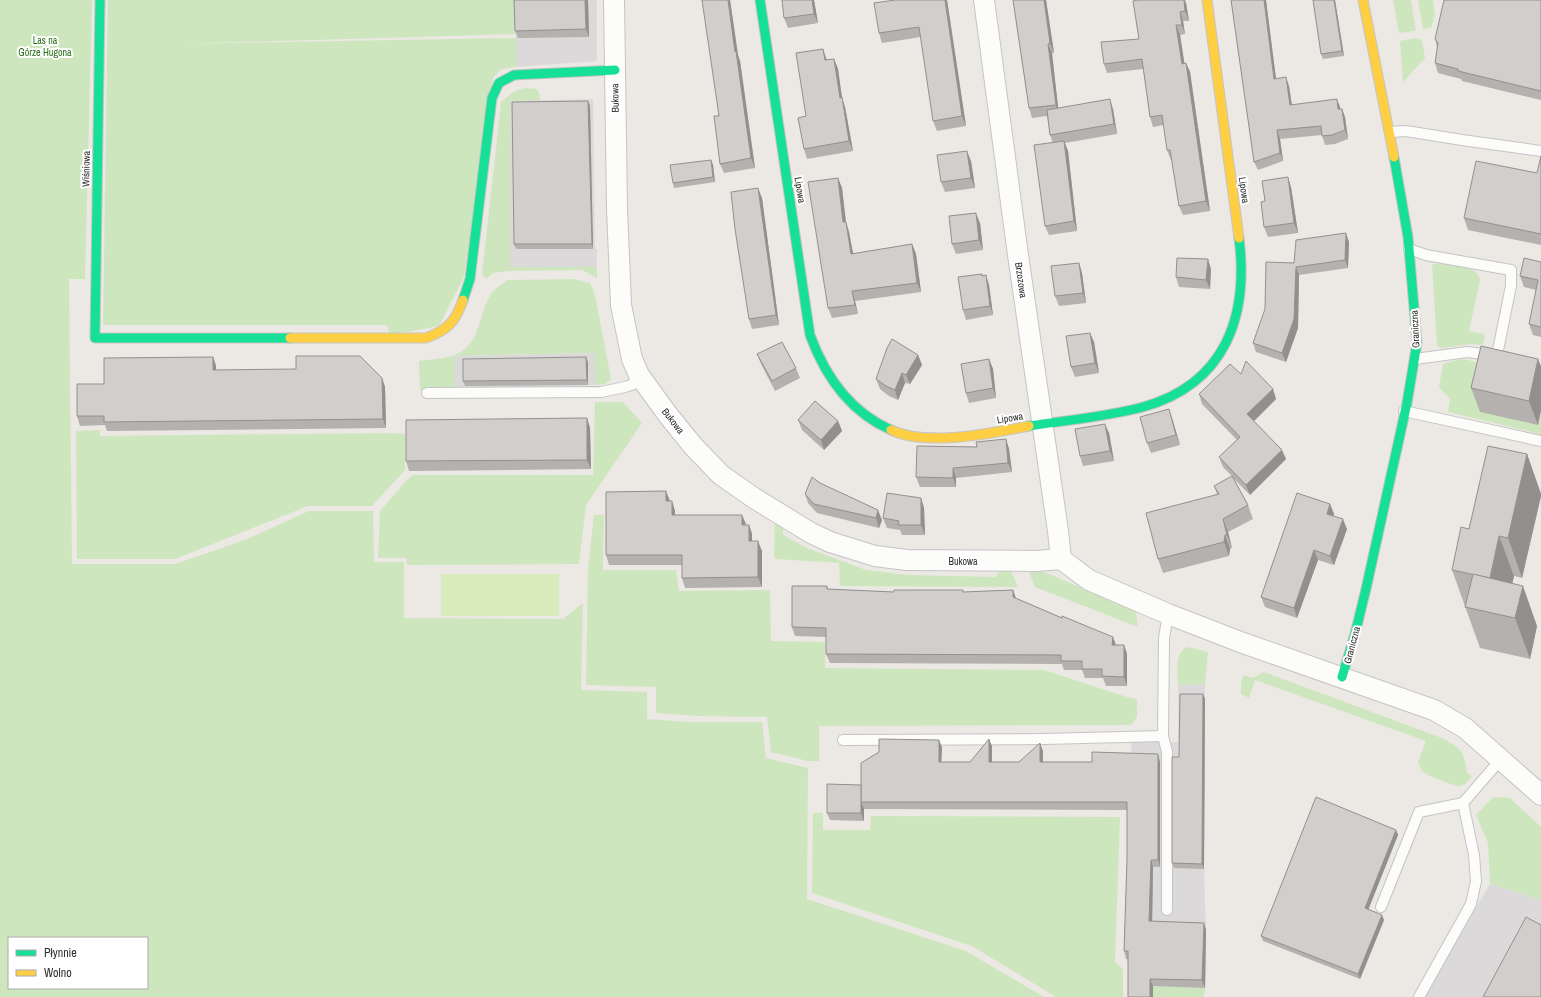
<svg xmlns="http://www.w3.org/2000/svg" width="1541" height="997" font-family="'Archivo Narrow',sans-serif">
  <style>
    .industrial { fill: #dcd9db }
    .green { fill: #cee6be; fill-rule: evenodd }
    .pitch { fill: #d9eabb }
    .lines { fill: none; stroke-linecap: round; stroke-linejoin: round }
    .lane-casing { stroke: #c5c4c5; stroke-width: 12 }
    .street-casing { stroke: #c5c4c5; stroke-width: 22 }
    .fast-casing { stroke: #c5c4c5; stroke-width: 11 }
    .slow-casing { stroke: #c5c4c5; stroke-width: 11 }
    .lane { stroke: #fcfcfb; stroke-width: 10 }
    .street { stroke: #fcfcfb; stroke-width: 20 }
    .fast { stroke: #16e098; stroke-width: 9 }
    .slow { stroke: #ffcf43; stroke-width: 9 }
    .wall { fill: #b4b1af }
    .shaded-wall { fill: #92908e }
    .building { fill: #d1cecb; stroke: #92908e }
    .labels { text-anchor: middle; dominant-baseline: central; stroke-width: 4; stroke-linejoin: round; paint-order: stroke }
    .park-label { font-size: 10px; fill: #2c6e1b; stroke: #fff }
    .street-label { font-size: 10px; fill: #2e2e2e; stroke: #fff }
  </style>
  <rect width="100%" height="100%" fill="#ece8e4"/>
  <g class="industrial">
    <polygon points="515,0 597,0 597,61 516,67"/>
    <polygon points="593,99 595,247 597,249 597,267 510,268 510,101"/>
    <polygon points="595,353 596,385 454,389 454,356"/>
    <polygon points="1205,684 1204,869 1206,930 1205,988 1130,985 1131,964 1126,959 1130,761 1132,742 1178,742 1178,685"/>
    <polygon points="1490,884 1541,900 1541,997 1423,997"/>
  </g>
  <g class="green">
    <path d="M0 0H92L85 279H69L72 564H175L245 540 309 511H373L374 562H404V618L563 619 583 603 581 690 647 692V719L688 722H762L766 758 808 768 807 899 966 951 1044 997H0ZM9 938H147V988H9Z"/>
    <polygon points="108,0 514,0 515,34 174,44 516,38 516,67 501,69 493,78 464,277 439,326 390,335 387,325 103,325"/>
    <polygon points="1393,0 1411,0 1416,31 1399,33"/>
    <polygon points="1418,0 1433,0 1435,15 1431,28 1423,29"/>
    <polygon points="1417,38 1422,41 1425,58 1403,82 1400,41"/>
    <path d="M526 88 536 89 539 93 540 100 510 101V267H597V278L582 270 508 271 493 273 486 279 482 274 501 103C508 95 515 90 526 88Z"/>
    <path d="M1443 263C1454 266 1478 266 1480 280L1469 331 1483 334 1485 337 1483 343 1480 345 1470 344 1442 348 1437 346 1432 264Z"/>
    <path d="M574 279 590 283 595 295 611 379 605 384 596 385 594 353 455 356 454 389 420 390 419 361C433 359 450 359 462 351 482 338 479 309 493 291 497 287 503 283 508 280Z"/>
    <polygon points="1460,359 1468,360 1486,365 1538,425 1541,410 1541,434 1448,412 1450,399 1439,387 1443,364"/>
    <polygon points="595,402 623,402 642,423 586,505 579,564 407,565 407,558 378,558 380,511 406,481 413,475 593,475"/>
    <polygon points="100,430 100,436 387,433 405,434 405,470 372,506 308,506 175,559 77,559 76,431"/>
    <polygon points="594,515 604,515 603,570 676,570 679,591 770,590 771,641 825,642 825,668 1044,670 1130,698 1137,699 1137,717 1131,725 819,726 819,761 808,761 771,752 767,717 698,716 656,713 656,687 586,685 588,568"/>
    <polygon points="775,520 783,525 783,535 807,548 866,570 908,575 995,577 1002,569 1010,569 1018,587 840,586 839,563 776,559 774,556"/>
    <polygon points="1028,569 1044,572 1132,609 1136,613 1138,627 1035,587"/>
    <path d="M1188 647 1208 652 1205 684 1178 685C1178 673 1174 651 1188 647Z"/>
    <path d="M1264 672 1442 738C1462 749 1464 751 1467 773L1472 776 1465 784 1459 786 1450 784 1428 775 1422 771 1418 762 1426 741 1255 680 1249 698 1241 694V683L1244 675 1252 678Z"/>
    <polygon points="1493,797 1510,798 1541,827 1541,900 1490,884 1488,843 1476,815"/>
    <polygon points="813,813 823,813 823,830 870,830 871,816 1120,817 1115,962 1123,969 1123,997 1056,997 972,946 812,893"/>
    <polygon points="1130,985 1205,988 1204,997 1130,997"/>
  </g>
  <rect class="pitch" x="441" y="574" width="118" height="42"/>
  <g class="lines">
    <defs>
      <g id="lane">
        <polyline points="1390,132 1406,131 1462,140 1541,151"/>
        <polyline points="1409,249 1426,255 1511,270 1511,286 1497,355"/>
        <polyline points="1415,359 1467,352 1492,355"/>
        <polyline points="427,393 601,392 625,387 643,381"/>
        <polyline points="1404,411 1541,441"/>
        <polyline points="843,740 1044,739 1163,736"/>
        <polyline points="1381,907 1419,812 1463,803 1501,759"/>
        <polyline points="1167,910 1167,752 1163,736 1164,638 1168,614"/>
        <polyline points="1419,997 1471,904 1476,881 1474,855 1463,803"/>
      </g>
      <g id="street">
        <polyline points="614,0 617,208 621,305 632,359 639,375 668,415 693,446 721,475 754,498 811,533 830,542 875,556 907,560 1036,561 1061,559"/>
        <polyline points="984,0 1018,255 1058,531 1061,559"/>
        <polyline points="1061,559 1089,580 1168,614 1243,643 1434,710 1465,728 1541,795"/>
      </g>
      <g id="fast">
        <polyline points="100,0 95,338 290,338"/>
        <path d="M760 0 810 335C825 376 850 412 891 430"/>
        <polyline points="463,300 470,279 492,98 499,83 514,75 615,70"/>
        <path d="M1029 426C1067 420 1106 417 1143 407 1225 384 1249 317 1239 238"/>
        <polyline points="1342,677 1355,634 1366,589 1407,403 1417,343 1408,237 1394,157"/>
      </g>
      <g id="slow">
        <polyline points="1207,0 1239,238"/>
        <polyline points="1363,0 1394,157"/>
        <path d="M290 338H426C449 329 455 322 463 300"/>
        <path d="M891 430C927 447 991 433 1029 426"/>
      </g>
    </defs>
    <use href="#lane" class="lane-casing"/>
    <use href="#street" class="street-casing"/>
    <use href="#fast" class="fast-casing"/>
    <use href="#slow" class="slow-casing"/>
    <use href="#lane" class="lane"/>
    <use href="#street" class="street"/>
    <use href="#fast" class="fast"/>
    <use href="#slow" class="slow"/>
  </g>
  <g class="wall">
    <polygon points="514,0 588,0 589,37 518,38 515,31"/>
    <polygon points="730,0 738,55 740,61 755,168 724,173 720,164 719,116"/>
    <polygon points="782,0 814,0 818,23 788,28 784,18"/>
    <polygon points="895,0 947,0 966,126 937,131 933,121 921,37 882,43 879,33"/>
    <polygon points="1013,0 1046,0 1054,53 1052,53 1058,108 1113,109 1117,134 1065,143 1068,151 1077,231 1049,235 1045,226 1053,143 1050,135 1047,116 1032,118 1029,108"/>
    <polygon points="1231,0 1266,0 1276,79 1289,86 1292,105 1340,107 1340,109 1342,109 1345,117 1348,139 1335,144 1325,145 1322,135 1280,139 1283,161 1258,170 1254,162"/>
    <polygon points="1313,0 1335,0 1344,56 1323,59 1321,54"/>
    <polygon points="1541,0 1541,100 1462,81 1461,79 1438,73 1435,63 1437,47 1435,39"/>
    <polygon points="1186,3 1189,21 1183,21 1185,34 1180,35 1184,63 1186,63 1190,72 1210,211 1183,215 1179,206 1172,160 1171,160 1167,150 1164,125 1153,127 1150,117 1143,69 1107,73 1104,64 1139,39"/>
    <polygon points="823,49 827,60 834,59 838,69 842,98 845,107 853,151 807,159 804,149 806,116"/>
    <polygon points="588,101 590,106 593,249 516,249 514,244"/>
    <polygon points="1541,156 1541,245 1468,230 1464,218 1537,173"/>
    <polygon points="711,160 713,165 715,182 674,188 673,183"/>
    <polygon points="971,161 975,188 945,192 941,182"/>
    <polygon points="838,178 842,188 846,222 849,232 853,254 912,244 916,254 921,292 855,301 858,314 832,318 828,308"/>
    <polygon points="1291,187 1298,233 1268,237 1264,227 1265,201"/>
    <polygon points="762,198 779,325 752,329 749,319"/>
    <polygon points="980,223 983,250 956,254 952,244"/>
    <polygon points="1349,242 1348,268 1299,275 1298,328 1286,362 1256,352 1253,343 1294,263"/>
    <polygon points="1541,262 1541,337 1533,335 1529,324 1536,290 1524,287 1520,276"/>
    <polygon points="1079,263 1082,273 1086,303 1059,306 1055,296"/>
    <polygon points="1211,269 1210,289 1179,287 1176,277"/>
    <polygon points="982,274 983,276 986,275 989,285 993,315 966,320 963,310"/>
    <polygon points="1090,333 1094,342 1099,373 1075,377 1071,367"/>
    <polygon points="757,354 796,368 800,378 775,391 761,364"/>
    <polygon points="918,355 922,365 910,384 905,383 898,400 889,396 880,389 876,379"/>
    <polygon points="213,357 216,366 216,370 382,378 385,387 386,428 107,431 105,425 80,426 77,416 104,384"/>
    <polygon points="989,359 993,369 996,398 969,403 966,393"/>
    <polygon points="588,362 588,385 465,386 463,381"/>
    <polygon points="1541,366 1541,410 1538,425 1480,412 1471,388"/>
    <polygon points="1241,374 1273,389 1276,399 1254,421 1286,459 1250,495 1233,478 1248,505 1253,519 1228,532 1232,548 1230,549 1229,556 1163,573 1158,559 1217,494 1214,486 1232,476 1223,467 1219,457 1237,440 1202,404 1199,394"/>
    <polygon points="587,418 590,428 591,469 409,471 406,461"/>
    <polygon points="1172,418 1180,445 1151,453 1147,443"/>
    <polygon points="798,420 838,421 842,431 824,450 802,430"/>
    <polygon points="1109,433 1114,461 1083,466 1080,456"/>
    <polygon points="1006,439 1009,449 1012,472 956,478 956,487 920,487 916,477 977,447"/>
    <polygon points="1527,454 1541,494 1541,496 1522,578 1514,576 1512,584 1537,626 1530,659 1480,648 1452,570 1469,529"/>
    <polygon points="820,483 882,520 879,528 817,513 808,503 805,494"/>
    <polygon points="921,498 924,508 925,535 902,535 900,530 887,528 883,518"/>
    <polygon points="670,501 672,501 675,511 675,515 749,525 752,534 752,541 762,551 762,587 685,588 682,578 682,565 609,565 606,555"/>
    <polygon points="1330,504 1334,514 1333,516 1347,529 1334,565 1318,560 1297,618 1265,607 1261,597"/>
    <polygon points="827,586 828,589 894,592 963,590 964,592 1013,590 1016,598 1062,618 1113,637 1116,645 1124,645 1127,654 1127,686 1106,686 1103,678 1085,678 1082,670 1064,670 1062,664 830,663 826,654 826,637 795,636 792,627"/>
    <polygon points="1203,694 1205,699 1204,869 1174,868 1172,863 1179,757"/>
    <polygon points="992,746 992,762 1019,762 1043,751 1043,762 1160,762 1160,867 1153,867 1152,921 1204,923 1206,930 1205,988 1153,986 1153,997 1128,997 1128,959 1126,959 1124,951 1127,860 1127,810 864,809 864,821 830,820 827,813 861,787 942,747 941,762 970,762"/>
    <polygon points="1396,830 1398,835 1368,909 1384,920 1360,979 1263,941 1261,936"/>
  </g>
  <g class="shaded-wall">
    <polygon points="585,0 588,0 589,37 586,29"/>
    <polygon points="728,0 730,0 738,55 740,61 755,168 751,158 735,52"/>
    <polygon points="812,0 814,0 818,23 814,14"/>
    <polygon points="945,0 947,0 966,126 962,116"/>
    <polygon points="1044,0 1046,0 1054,53 1050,43"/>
    <polygon points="1184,0 1185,0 1186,3 1189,21 1185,11"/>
    <polygon points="1264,0 1266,0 1277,87 1274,79"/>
    <polygon points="1334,0 1335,0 1344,56 1342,51"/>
    <polygon points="1180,12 1183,21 1185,34 1182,25"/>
    <polygon points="1176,25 1180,35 1186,73 1182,64"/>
    <polygon points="1048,44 1052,53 1059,115 1056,105"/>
    <polygon points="823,49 826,59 828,70 825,60"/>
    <polygon points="834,59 838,69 842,98 845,107 853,151 849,141 840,98"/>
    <polygon points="1186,63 1190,72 1210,211 1206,201"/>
    <polygon points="1286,77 1289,86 1293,114 1290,105"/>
    <polygon points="1110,99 1113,109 1117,134 1114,124"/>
    <polygon points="1337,99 1340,107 1342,118 1338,109"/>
    <polygon points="588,101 590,106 593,249 592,244"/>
    <polygon points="1342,109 1345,117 1348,139 1345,130"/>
    <polygon points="1277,130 1280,139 1283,161 1280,153"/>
    <polygon points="1064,141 1068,151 1077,231 1074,221"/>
    <polygon points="967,151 971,161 975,188 971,178"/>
    <polygon points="711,160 713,165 715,182 713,177"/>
    <polygon points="1288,177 1291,187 1298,233 1294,223"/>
    <polygon points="838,178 842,188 847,232 843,222"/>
    <polygon points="758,188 762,198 779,325 776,315"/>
    <polygon points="976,213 980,223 983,250 979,240"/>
    <polygon points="846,222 849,232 855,264 851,254"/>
    <polygon points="1346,233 1349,242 1348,268 1345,260"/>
    <polygon points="912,244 916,254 921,292 917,283"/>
    <polygon points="1208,259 1211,269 1210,289 1206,280"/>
    <polygon points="1079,263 1082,273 1086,303 1083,293"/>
    <polygon points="1296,267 1299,275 1298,328 1286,362 1282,353"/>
    <polygon points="986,275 989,285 993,315 990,306"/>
    <polygon points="852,291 855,301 858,314 855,305"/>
    <polygon points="1090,333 1094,342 1099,373 1095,363"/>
    <polygon points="918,355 922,365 910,384 906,375"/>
    <polygon points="213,357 216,366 216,380 213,370"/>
    <polygon points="586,357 588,362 588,385 587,380"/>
    <polygon points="989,359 993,369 996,398 993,388"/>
    <polygon points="1538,359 1541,366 1541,410 1538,425 1529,401"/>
    <polygon points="902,373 905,383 898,400 895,390"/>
    <polygon points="382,378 385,387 386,428 383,419"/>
    <polygon points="1273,389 1276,399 1251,424 1247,414"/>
    <polygon points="1169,409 1172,418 1180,445 1176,435"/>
    <polygon points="587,418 590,428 591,469 587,460"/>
    <polygon points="838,421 842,431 824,450 821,440"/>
    <polygon points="1105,424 1109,433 1114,461 1110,451"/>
    <polygon points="1006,439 1009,449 1012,472 1008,463"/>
    <polygon points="1282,450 1286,459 1250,495 1246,485"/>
    <polygon points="1527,454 1541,494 1541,496 1522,578 1508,538"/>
    <polygon points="953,468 956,478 956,487 953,478"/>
    <polygon points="666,491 670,501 666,501"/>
    <polygon points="921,498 924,508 925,535 921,525"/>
    <polygon points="672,501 675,511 675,524 672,515"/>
    <polygon points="1330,504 1334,514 1331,523 1327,514"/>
    <polygon points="878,510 882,520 879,528 876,518"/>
    <polygon points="742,515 746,524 742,525"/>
    <polygon points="1223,519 1228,532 1232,548 1227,535"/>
    <polygon points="1343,519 1347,529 1334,565 1330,556"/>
    <polygon points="749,525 752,534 752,551 749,541"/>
    <polygon points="1225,535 1230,549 1229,556 1224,542"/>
    <polygon points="1499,536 1514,576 1505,616 1490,578"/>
    <polygon points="758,541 762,551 762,587 758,577"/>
    <polygon points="1314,550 1318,560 1297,618 1294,608"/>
    <polygon points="1523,586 1537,626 1530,659 1515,618"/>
    <polygon points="1013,590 1016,599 1013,597"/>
    <polygon points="1113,637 1116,646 1112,645"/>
    <polygon points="1124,645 1127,654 1127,686 1124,677"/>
    <polygon points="1203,694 1205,699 1204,869 1202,864"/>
    <polygon points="989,739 992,746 992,769 989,762"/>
    <polygon points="939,740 942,747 941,769 939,762"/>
    <polygon points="1040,743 1043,751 1043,769 1040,762"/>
    <polygon points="1158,754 1160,762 1160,867 1158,860"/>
    <polygon points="861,785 863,792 861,802 864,809 864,821 861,813"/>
    <polygon points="1396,830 1398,835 1367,913 1365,908"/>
    <polygon points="1151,860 1153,867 1152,928 1149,921"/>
    <polygon points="1382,915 1384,920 1360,979 1358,974"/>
    <polygon points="1204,923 1206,930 1205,988 1202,980"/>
    <polygon points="1150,979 1153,986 1153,997 1150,997"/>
  </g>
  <g class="building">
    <polygon points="514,0 585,0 586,29 515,31"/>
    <polygon points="702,0 728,0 735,52 736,51 751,158 720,164 714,116 719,116"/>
    <polygon points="782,0 812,0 814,14 784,18"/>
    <polygon points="895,0 945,0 962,116 933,121 919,27 879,33 874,3"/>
    <polygon points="1013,0 1044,0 1050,43 1048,44 1056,105 1029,108"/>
    <polygon points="1138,0 1184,0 1185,11 1180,12 1182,25 1176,25 1182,64 1186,63 1206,201 1179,206 1170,150 1167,150 1162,115 1150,117 1142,59 1104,64 1101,42 1139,39 1133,1"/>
    <polygon points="1231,0 1264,0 1274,79 1286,77 1290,105 1337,99 1338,109 1342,109 1345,130 1332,135 1322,136 1321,126 1277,130 1280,153 1254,162"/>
    <polygon points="1313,0 1334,0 1342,51 1321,54"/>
    <polygon points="1444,0 1541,0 1541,91 1458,71 1458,69 1435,63 1438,43 1435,39"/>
    <polygon points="823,49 825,60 834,59 840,98 842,97 849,141 804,149 798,118 806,116 796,53"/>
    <polygon points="1110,99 1114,124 1050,135 1047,110"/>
    <polygon points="588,101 592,244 514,244 512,102"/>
    <polygon points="1064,141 1074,221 1045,226 1034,145"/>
    <polygon points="967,151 971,178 941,182 937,155"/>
    <polygon points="1541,156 1541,234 1464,218 1476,161 1537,173"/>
    <polygon points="711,160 713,177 673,183 670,165"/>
    <polygon points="1288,177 1294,223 1264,227 1261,202 1265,201 1262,181"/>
    <polygon points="838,178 843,222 846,222 851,254 912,244 917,283 852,291 855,305 828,308 808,182"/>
    <polygon points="758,188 776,315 749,319 735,229 731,192"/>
    <polygon points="976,213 979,240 952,244 949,216"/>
    <polygon points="1346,233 1345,260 1296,267 1294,319 1282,353 1253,343 1265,309 1266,262 1294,263 1296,240"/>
    <polygon points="1177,258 1208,259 1206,280 1176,277"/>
    <polygon points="1524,258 1541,262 1541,327 1529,324 1538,280 1520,276"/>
    <polygon points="1079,263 1083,293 1055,296 1051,266"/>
    <polygon points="982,274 982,276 986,275 990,306 963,310 958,277"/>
    <polygon points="1090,333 1095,363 1071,367 1066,336"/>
    <polygon points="892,339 918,355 906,375 902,373 895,390 886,386 876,379 887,348"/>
    <polygon points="782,342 796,368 772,381 757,354"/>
    <polygon points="1481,346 1538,359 1529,401 1471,388"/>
    <polygon points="296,356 360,356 382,378 383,419 104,422 104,416 77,416 77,384 104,384 104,358 213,357 213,370 296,369"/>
    <polygon points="586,357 587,380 463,381 463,359"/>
    <polygon points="989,359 993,388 966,393 961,364"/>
    <polygon points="1246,361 1273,389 1247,414 1282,450 1246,485 1219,457 1240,437 1199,394 1230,364 1241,374"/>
    <polygon points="815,401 838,421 821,440 798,420"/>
    <polygon points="1169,409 1176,435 1147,443 1140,417"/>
    <polygon points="587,418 587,460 406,461 406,420"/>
    <polygon points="1105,424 1110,451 1080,456 1075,429"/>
    <polygon points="1006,439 1008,463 953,468 953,478 916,477 917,446 977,447 976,442"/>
    <polygon points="1488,446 1527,454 1508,538 1499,536 1490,578 1452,570 1461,527 1469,529"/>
    <polygon points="1232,476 1248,505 1223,519 1227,535 1225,535 1224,542 1158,559 1146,513 1219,494 1214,486"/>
    <polygon points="812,477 820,483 878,510 876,518 814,504 805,494"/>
    <polygon points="666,491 666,501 672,501 672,515 742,515 742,525 749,525 749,541 758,541 758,577 682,578 682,555 606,555 606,492"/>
    <polygon points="887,493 921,498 921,525 898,525 899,521 883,518"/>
    <polygon points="1297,493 1330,504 1327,514 1343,519 1330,556 1314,550 1294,608 1261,597"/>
    <polygon points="1473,574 1523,586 1515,618 1465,607"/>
    <polygon points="792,586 827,586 827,589 894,592 894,590 963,590 963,592 1013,590 1013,597 1062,618 1062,616 1113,637 1112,645 1124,645 1124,677 1102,676 1102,669 1082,669 1082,661 1061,661 1061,655 826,654 826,628 792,627"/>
    <polygon points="1180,694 1203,694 1202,864 1172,863 1172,757 1179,757"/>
    <polygon points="879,739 939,740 939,762 970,762 989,739 989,762 1019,762 1040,743 1040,762 1092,762 1092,752 1158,754 1158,860 1151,860 1149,921 1204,923 1202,980 1150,979 1150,997 1128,997 1128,951 1124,951 1127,860 1127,802 861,802 861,763 879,752"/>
    <polygon points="827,784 861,785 861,813 827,813"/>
    <polygon points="1316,797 1396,830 1365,908 1382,915 1358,974 1261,936"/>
    <polygon points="1526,917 1541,925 1541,997 1483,997"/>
  </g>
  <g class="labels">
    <g class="park-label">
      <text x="45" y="40">Las na<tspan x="45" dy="12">Górze Hugona</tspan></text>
    </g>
    <g class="street-label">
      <text transform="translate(615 98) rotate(-91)">Bukowa</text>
      <text transform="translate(86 169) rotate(-89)">Wiśniowa</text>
      <text transform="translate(800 190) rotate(81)">Lipowa</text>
      <text transform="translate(1244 190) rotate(82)">Lipowa</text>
      <text transform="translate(1021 280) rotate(82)">Brzozowa</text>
      <text transform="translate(1415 329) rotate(-93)">Graniczna</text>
      <text transform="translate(1010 418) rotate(-9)">Lipowa</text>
      <text transform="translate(673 421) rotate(52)">Bukowa</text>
      <text x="963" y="561">Bukowa</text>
      <text transform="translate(1352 645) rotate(-75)">Graniczna</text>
    </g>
  </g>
  <rect x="8" y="937" width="140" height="52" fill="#ffffff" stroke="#ababab"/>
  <rect x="16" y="950" width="20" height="6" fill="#16e098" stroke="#ababab"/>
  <text x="44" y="957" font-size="12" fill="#2e2e2e">Płynnie</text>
  <rect x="16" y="970" width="20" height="6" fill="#ffcf43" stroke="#ababab"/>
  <text x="44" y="977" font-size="12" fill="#2e2e2e">Wolno</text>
</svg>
